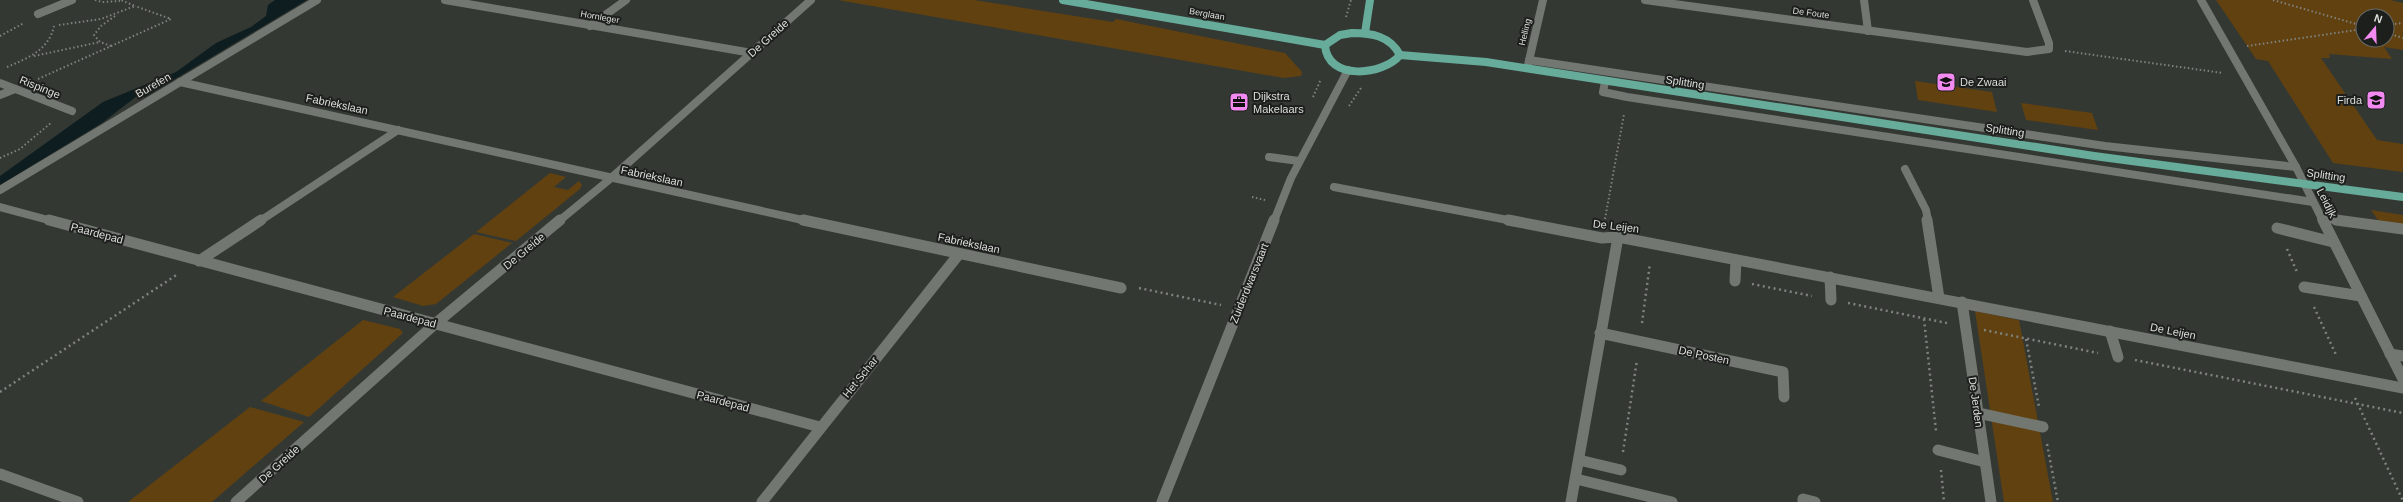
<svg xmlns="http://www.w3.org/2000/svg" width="2403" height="502" font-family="Arial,sans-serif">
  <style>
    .green { fill: #614110; fill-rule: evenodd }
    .water { fill: #0d1d20 }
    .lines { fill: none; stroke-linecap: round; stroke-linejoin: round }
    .path-far1 { stroke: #7f827e; stroke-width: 2; stroke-dasharray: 1.5 2.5; stroke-linecap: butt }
    .path { stroke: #7f827e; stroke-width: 2.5; stroke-dasharray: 2 3.5; stroke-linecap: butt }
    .minor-far1 { stroke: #727771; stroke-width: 8 }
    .minor { stroke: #727771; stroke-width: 11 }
    .major { stroke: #67ab9b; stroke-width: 8 }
    .labels { text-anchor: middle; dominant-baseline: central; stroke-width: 4; stroke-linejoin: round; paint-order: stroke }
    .far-street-label { font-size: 9px; fill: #dcdedb; stroke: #1d1f1d }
    .street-label { font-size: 11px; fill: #dcdedb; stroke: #1d1f1d }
    .poi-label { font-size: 11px; fill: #dcdedb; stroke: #1d1f1d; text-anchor: start }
  </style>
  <rect width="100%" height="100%" fill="#343833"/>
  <g class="green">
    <polygon points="838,0 974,0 1113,22 1116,19 1285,53 1302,72 1301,76 1284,78"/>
    <path d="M2216 0H2390L2403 3V50L2384 47 2392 59 2329 54 2330 58H2321L2377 140 2403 144V172L2333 163 2268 61 2256 59ZM2363 16H2387V40H2363Z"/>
    <polygon points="1915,81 1992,92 1997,112 1918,100"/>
    <polygon points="2021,103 2092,113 2098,130 2026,120"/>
    <polygon points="550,173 566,177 554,187 568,190 579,181 582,185 580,189 516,241 476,232"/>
    <polygon points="2371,210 2403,215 2403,226 2380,223"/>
    <polygon points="474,234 512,243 436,304 423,306 393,297"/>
    <polygon points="1975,311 2019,320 2053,502 2004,502"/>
    <polygon points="363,320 400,329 403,333 309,417 261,401"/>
    <polygon points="250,407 304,422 212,502 128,502"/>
  </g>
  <polygon class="water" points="275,0 307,0 145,97 137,96 102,123 0,185 0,176 103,102 176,72 216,43 251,27 266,16 268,5"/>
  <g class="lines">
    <g class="path-far1">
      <polyline points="95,0 102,2 120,1"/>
      <polyline points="2273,0 2363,26"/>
      <polyline points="1346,17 1351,0"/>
      <polyline points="59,25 101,19 135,6 121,0"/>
      <polyline points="2387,25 2403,23"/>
      <polyline points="2387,33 2403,38"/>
      <polyline points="0,36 24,23"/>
      <polyline points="111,46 100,42 94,35 101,26 115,16"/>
      <polyline points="2247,46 2363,29"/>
      <polyline points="2065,51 2223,73"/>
      <polyline points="34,56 100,42"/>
      <path d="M7 67C28 58 49 50 54 26"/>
      <polyline points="38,79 171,19 135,6"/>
      <polyline points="1313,97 1321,79"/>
      <polyline points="1349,106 1361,88"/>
      <polyline points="0,158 20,149 52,122"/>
      <polyline points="1252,197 1265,200"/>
      <polyline points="1605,219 1624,114"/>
    </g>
    <g class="path">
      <polyline points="2287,249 2297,272"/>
      <polyline points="1752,284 1812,296"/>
      <polyline points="1139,288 1221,305"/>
      <polyline points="1848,303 1947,323"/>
      <polyline points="2314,307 2337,357"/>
      <polyline points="1924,319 1936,431"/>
      <polyline points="1642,323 1650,263"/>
      <polyline points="1984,330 2098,353"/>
      <polyline points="2026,339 2039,407"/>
      <polyline points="2135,360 2403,413"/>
      <polyline points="0,392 178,274"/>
      <polyline points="2355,398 2403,501"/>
      <polyline points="2047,444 2058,502"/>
      <polyline points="1623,452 1637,360"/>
      <polyline points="1941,470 1944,502"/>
    </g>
    <g class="minor-far1">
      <polyline points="445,0 752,53"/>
      <polyline points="1645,0 2027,52 2049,49 2049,43 2033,0"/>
      <polyline points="1864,0 1868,31"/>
      <polyline points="2201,0 2296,167 2323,221"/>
      <polyline points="38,14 72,0"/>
      <polyline points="590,26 626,0"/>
      <polyline points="1529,60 2105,146 2296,167"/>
      <polyline points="1528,65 1543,0"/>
      <polyline points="180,82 807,221"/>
      <polyline points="1605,82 1603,92 1627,97 2313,202"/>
      <polyline points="0,83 72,111"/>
      <polyline points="0,95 15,89"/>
      <polyline points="1269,157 1299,161"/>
      <polyline points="1905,169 1926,210 1928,221"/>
      <polyline points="1334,187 1513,221"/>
      <polyline points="0,190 317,0"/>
      <polyline points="0,207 52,221"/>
      <polyline points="2321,218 2344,221"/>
      <polyline points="260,221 398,130"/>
      <polyline points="559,221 610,179 811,0"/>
      <polyline points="1274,221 1291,178 1348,70"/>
    </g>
    <g class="minor">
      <polyline points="49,220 820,427"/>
      <polyline points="803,220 1121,288"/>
      <polyline points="1508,220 1602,238 1618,237 2403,388"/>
      <polyline points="1927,220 1939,298"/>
      <polyline points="2323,220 2403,379"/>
      <polyline points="2336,220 2403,229"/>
      <polyline points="2277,228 2333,242"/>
      <polyline points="199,261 261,220"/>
      <polyline points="1830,277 1831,300"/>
      <polyline points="1735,281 1736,260"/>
      <polyline points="2304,287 2361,296"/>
      <polyline points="1962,302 1991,502"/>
      <polyline points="2110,331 2118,357"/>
      <polyline points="1600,333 1783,372 1784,397"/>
      <polyline points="2390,354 2403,356"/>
      <polyline points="1978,413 2043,427"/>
      <polyline points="1938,450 1985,462"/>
      <polyline points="1579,460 1621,470"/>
      <polyline points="0,474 78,502"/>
      <polyline points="1576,479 1672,502"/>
      <polyline points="236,502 435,324 560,220"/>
      <polyline points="762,502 959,254"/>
      <polyline points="1162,502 1274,220"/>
      <polyline points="1571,502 1618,237"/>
      <polyline points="1803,502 1803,499 1815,502"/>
    </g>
    <g class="major">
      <polyline points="1063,0 1325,45"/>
      <path d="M1352 33C1372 33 1390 36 1400 55 1383 76 1327 81 1325 45L1340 35Z"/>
      <polyline points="1365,33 1370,0"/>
      <polyline points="1400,55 1486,62 2094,156 2403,197"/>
    </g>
  </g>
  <defs>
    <symbol id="school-square" viewBox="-11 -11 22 22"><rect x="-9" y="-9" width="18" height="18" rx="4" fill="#f38af1" stroke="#1d1f1d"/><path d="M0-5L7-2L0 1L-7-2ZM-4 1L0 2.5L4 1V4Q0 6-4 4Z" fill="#111"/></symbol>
    <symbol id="university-square" viewBox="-11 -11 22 22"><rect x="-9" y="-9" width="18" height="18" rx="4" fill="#f38af1" stroke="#1d1f1d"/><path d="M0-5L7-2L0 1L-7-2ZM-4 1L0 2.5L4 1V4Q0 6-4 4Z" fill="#111"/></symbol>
    <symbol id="office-square" viewBox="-11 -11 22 22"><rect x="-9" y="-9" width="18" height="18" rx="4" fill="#f38af1" stroke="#1d1f1d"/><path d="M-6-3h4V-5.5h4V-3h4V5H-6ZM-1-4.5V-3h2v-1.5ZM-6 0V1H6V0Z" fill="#111"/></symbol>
  </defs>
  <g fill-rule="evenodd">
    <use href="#school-square" x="1935" y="71" width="22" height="22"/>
    <use href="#university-square" x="2365" y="89" width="22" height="22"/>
    <use href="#office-square" x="1228" y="91" width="22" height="22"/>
  </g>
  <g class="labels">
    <g class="far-street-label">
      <text transform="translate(1811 13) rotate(8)">De Foute</text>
      <text transform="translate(1207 14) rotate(10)">Berglaan</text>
      <text transform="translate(600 17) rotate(10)">Hornleger</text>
      <text transform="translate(1525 32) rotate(-77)">Helling</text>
    </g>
    <g class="street-label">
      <text transform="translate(768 38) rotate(-42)">De Greide</text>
      <text transform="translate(1685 82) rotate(9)">Splitting</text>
      <text transform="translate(153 85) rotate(-30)">Burefen</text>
      <text transform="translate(40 87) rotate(22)">Rispinge</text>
      <text transform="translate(337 104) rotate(12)">Fabriekslaan</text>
      <text transform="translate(2005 130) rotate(9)">Splitting</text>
      <text transform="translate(2326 175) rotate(8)">Splitting</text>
      <text transform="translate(652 176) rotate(12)">Fabriekslaan</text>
      <text transform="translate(2327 203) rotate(63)">Leidijk</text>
      <text transform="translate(1616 226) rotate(7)">De Leijen</text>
      <text transform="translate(97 233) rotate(15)">Paardepad</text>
      <text transform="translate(969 243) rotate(12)">Fabriekslaan</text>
      <text transform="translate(524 251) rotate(-40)">De Greide</text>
      <text transform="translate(1249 283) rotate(-68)">Zuiderdwarsvaart</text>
      <text transform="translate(410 317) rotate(15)">Paardepad</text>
      <text transform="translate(2173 331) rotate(11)">De Leijen</text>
      <text transform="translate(1704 355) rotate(12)">De Posten</text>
      <text transform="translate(860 377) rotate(-51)">Het Schar</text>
      <text transform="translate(723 401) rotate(15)">Paardepad</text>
      <text transform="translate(1976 402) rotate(82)">De Jerden</text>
      <text transform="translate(279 464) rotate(-42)">De Greide</text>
    </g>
    <g class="poi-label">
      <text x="1960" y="82">De Zwaai</text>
      <text x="1253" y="96">Dijkstra<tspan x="1253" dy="13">Makelaars</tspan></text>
      <text x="2362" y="100" text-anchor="end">Firda</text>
    </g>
  </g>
  <g transform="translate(2375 28) rotate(19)"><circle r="19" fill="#1d1f1d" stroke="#696b69"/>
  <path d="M0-3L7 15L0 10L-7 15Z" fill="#f38af1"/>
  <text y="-6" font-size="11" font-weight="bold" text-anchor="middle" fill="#dcdedb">N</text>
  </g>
</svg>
